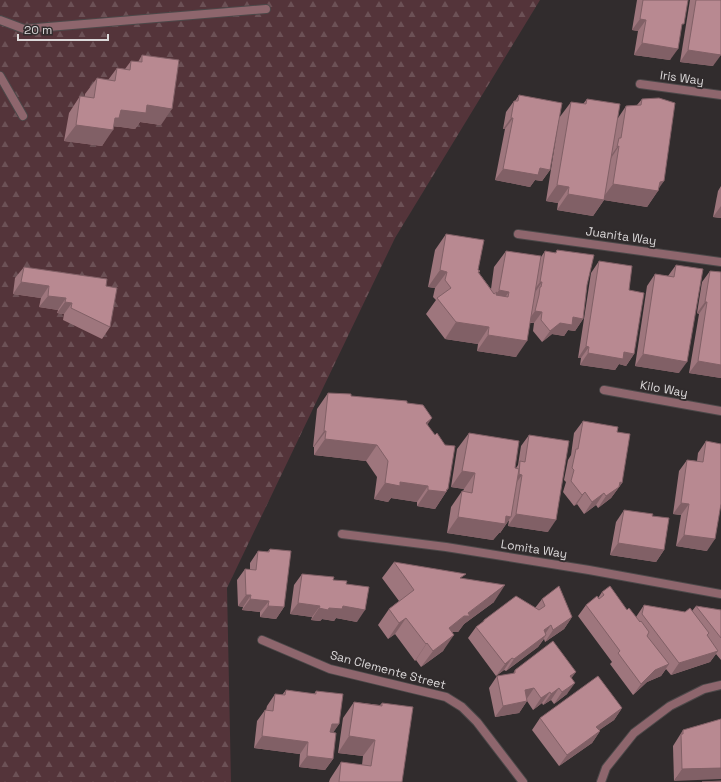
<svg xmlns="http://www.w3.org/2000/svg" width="721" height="782" font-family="'Space Grotesk',sans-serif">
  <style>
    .forest { fill: url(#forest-firs) }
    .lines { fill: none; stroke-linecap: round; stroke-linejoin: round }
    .service-casing { stroke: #4c4849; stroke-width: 10 }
    .minor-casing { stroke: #4c4849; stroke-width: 10 }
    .tertiary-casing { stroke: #4c4849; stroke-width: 10 }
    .service { stroke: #8e666d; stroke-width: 8 }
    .minor { stroke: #8e666d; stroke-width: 8 }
    .tertiary { stroke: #8e666d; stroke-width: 8 }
    .wall { fill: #9e767d }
    .shaded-wall { fill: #816066 }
    .building { fill: #b88991; stroke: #816066 }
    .labels { text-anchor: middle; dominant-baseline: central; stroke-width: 4; stroke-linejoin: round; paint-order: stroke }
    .street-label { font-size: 12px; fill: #dcd9da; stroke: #312c2d }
  </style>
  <defs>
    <pattern id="forest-firs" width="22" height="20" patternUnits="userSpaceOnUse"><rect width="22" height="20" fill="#54343a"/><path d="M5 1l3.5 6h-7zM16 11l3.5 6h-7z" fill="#6c5156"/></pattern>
  </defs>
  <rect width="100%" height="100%" fill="#312c2d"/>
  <polygon class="forest" points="0,0 540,0 395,238 227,588 231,782 0,782"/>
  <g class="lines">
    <defs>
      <polyline id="service" points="0,20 24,29 266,9"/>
      <g id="minor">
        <polyline points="0,76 23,116"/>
        <polyline points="640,84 721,95"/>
        <polyline points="518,234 721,262"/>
        <polyline points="604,390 721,411"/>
        <polyline points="342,534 446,547 589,570 721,594"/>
        <polyline points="262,640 330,669 446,697 462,707 477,722 523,782"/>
      </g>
      <polyline id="tertiary" points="601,782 606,768 634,733 670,706 704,689 721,685"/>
    </defs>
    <use href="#service" class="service-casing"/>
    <use href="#minor" class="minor-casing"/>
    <use href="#tertiary" class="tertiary-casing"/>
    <use href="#service" class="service"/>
    <use href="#minor" class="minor"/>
    <use href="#tertiary" class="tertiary"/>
  </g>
  <g class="wall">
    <polygon points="637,0 688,0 681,29 670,60 634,55 638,31 632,30"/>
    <polygon points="690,0 721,0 713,66 680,62"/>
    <polygon points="142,55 161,125 140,122 135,129 114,126 102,146 64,141 69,113 80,96 85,97 85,94 97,78 108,80 117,68 125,69 131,61 138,62"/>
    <polygon points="519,95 550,170 542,181 535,180 530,187 495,180 505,129 503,129 506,112 514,101 515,101"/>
    <polygon points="587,99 618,118 626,106 637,105 642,99 659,189 647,207 604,200 593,216 557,210 558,203 546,201 559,118 571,102 583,104"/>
    <polygon points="721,186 721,218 713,217 718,191"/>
    <polygon points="446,234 478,270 480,271 479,273 491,289 494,267 506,251 541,257 545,251 555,253 557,250 587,285 583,319 575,331 568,330 564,336 552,334 542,342 533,331 534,323 530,323 516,357 477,351 478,344 445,339 426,314 436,300 433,297 435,288 428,287 435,250"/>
    <polygon points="599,261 629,290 634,354 626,366 619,364 615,370 580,365 581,358 578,358 591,273"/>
    <polygon points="676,265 679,373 635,366 647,286 655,274 668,276"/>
    <polygon points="24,267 106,286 110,327 102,339 63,320 64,314 57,313 58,310 39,307 41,298 13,294 15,278"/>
    <polygon points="710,271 721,272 721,378 689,373 699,314 697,313 702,282"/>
    <polygon points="328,393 407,403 428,425 448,489 435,509 417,506 417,502 391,498 388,502 374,499 377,477 366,461 314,455 314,447 313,447 317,409"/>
    <polygon points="583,421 617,432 622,483 611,498 598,508 596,505 584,514 577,504 574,506 563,492 566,482 564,480 568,460 571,455 574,433"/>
    <polygon points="469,433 516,468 518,465 521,446 529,435 548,532 508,526 509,520 500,533 499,533 493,540 447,533 451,507 462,491 463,491 464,489 451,487 457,449"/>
    <polygon points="706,441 707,551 676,546 681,515 673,514 679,471 687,460 697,461 698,453"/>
    <polygon points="624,510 652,516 664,550 656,562 610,555 616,522"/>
    <polygon points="270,549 284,607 276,619 260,617 260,612 242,610 243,607 238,606 237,580 245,569 250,569 250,563 258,551 267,552"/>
    <polygon points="394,562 463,579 494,602 464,624 458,632 452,632 443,651 421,667 416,660 415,661 395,634 388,639 378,625 389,609 399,601 382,578"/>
    <polygon points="302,574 333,580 346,584 357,622 336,618 334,621 322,619 320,621 311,620 312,617 290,614 294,585"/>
    <polygon points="602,592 627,610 636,617 644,605 685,612 692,611 696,606 721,610 721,660 716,654 710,662 671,675 666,669 661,676 647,682 633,695 610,664 612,662 578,616 586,605 598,598"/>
    <polygon points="542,599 572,617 564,629 545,642 544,639 538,647 506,671 504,670 496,676 468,638 476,627 481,624 484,620 535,608"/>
    <polygon points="515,670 572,678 567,694 554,704 551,700 543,705 542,703 533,710 527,701 519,713 495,717 489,688 497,676 513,674"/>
    <polygon points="286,690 314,694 316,691 339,724 333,732 333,759 325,770 299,767 300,754 254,748 257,721 265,710 266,710 267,706 275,694 282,695"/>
    <polygon points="354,702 380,705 382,703 402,782 329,782 330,779 341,762 362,765 363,756 338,753 343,718"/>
    <polygon points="622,708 614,720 599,730 600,731 592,743 559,766 532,730 540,718"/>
    <polygon points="721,719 674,781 673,746 683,730"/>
  </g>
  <g class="shaded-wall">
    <polygon points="640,19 646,20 638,31 632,30"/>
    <polygon points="642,43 678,49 670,60 634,55"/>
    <polygon points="688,50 721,55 713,66 680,62"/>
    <polygon points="147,105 172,109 161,125 140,122 135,129 114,126 113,130 102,146 64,141 76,125 121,110"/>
    <polygon points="511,118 513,118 505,129 503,129"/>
    <polygon points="619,146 608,163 606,163 617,147"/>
    <polygon points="540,168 550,170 542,181 535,180 530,187 495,180 503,169"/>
    <polygon points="664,181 657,191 658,191 647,207 604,200 593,216 557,210 568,194 602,199 613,184"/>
    <polygon points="557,185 569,187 558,203 546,201"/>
    <polygon points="721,206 721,218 713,217"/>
    <polygon points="440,270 447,272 435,288 428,287"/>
    <polygon points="21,282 49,286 41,298 13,294"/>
    <polygon points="540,282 542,282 534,294 532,293"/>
    <polygon points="499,290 509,292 497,308 488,307"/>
    <polygon points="48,296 66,298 58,310 39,307"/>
    <polygon points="65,302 72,303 64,314 57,313"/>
    <polygon points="705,302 707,302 699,314 697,313"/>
    <polygon points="535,311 542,312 534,323 527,322"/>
    <polygon points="573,317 583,319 575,331 568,330 564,336 552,334 542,342 550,331 560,323"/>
    <polygon points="456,322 489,327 478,344 445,339"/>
    <polygon points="488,335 527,341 516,357 477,351"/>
    <polygon points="586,346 589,347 581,358 578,358"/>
    <polygon points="624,352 634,354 626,366 619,364 615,370 580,365 588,353"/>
    <polygon points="643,354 687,362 679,373 635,366"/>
    <polygon points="698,361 721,365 721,378 689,373"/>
    <polygon points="432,418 421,434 426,423"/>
    <polygon points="324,431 326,431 314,447 313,447"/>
    <polygon points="325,439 377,445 366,461 314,455"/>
    <polygon points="462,471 475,473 464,489 451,487"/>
    <polygon points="519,474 522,475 514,486 510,486"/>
    <polygon points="400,482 428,486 417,502 391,498 388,502 374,499 385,483"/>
    <polygon points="620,482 622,483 611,498 598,508 606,496"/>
    <polygon points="428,490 446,492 435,509 417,506"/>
    <polygon points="585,492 577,504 574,506 582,495"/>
    <polygon points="604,493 596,505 584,514 592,502"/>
    <polygon points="681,503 689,504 681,515 673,514"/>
    <polygon points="516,514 556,520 548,532 508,526"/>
    <polygon points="506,516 511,517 500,533 499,533 493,540 447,533 458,517"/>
    <polygon points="684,535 715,539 707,551 676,546"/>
    <polygon points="618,543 664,550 656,562 610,555"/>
    <polygon points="505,585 494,602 464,624 458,632 453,632 437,644 449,628"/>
    <polygon points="246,595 251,595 243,607 238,606"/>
    <polygon points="250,599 269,601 260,612 242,610"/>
    <polygon points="298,603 320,606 312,617 290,614"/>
    <polygon points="268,606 284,607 276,619 260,617"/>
    <polygon points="343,606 365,610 357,622 336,618 334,621 322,619 320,621 311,620 319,608"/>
    <polygon points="572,617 564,629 545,642 553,630"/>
    <polygon points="406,618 395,634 388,639 399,623"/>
    <polygon points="551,625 543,637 544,630"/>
    <polygon points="454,635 443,651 421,667 433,651"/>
    <polygon points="546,635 538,647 506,671 514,659"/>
    <polygon points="427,643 416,660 415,661 426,644"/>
    <polygon points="718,651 710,662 671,675 679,663"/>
    <polygon points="512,658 504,670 496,676 505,664"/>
    <polygon points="669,664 661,676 647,682 633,695 641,684 655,670"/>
    <polygon points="576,672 568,683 570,676"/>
    <polygon points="575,683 567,694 554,704 562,692"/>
    <polygon points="534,688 526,700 525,690"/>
    <polygon points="559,688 551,700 543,705 551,694"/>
    <polygon points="550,692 542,703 533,710 541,698"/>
    <polygon points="527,701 519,713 495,717 503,706"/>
    <polygon points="622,708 614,720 588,738 596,727"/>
    <polygon points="332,724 339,724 331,736 323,735"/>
    <polygon points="600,731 592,743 559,766 567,755"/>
    <polygon points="262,736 308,742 300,754 254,748"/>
    <polygon points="349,736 375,740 363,756 338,753"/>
    <polygon points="307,756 333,759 325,770 299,767"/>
    <polygon points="721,768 721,779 674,781 682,769"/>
  </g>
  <g class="building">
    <polygon points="643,0 688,0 684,24 682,24 678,49 642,43 646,20 640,19"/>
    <polygon points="696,0 721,0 721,55 688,50"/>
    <polygon points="142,55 179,60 172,109 147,105 146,113 121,110 119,118 115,118 113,130 76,125 80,96 94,98 97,78 115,81 117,68 130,70 131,61 142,62"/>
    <polygon points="519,95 562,103 550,170 540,168 538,175 503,169 513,118 511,118 514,101 518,101"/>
    <polygon points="659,98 675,103 664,181 660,182 658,191 613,184 619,146 617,147 619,138 621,138 626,106 641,105 642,99"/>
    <polygon points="587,99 620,104 604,200 568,194 569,187 557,185 571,102 586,104"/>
    <polygon points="446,234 484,240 478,270 480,271 478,272 494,294 497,292 496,295 508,297 509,292 499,290 506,251 541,256 527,341 488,335 489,327 456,322 437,298 451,288 445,280 447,272 440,270"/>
    <polygon points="557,250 594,255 587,285 583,319 573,317 572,325 560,323 550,331 541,320 542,312 535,311 539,295 540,287 541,287 542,282 540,282 545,251 556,253"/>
    <polygon points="599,261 632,266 629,290 644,293 634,354 624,352 623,359 588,353 589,347 586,346"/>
    <polygon points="676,265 703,269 687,362 643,354 655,274 674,277"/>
    <polygon points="24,267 107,279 106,286 117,288 110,327 71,308 72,303 65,302 66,298 48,296 49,286 21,282"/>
    <polygon points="710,271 721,272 721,365 698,361 707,302 705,302"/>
    <polygon points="328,393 351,394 351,396 407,401 407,403 423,405 432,418 426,423 435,435 437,433 445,445 455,446 448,489 447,489 446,492 428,490 428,486 400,482 400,486 385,483 388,461 377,445 325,439 326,431 324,431"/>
    <polygon points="583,421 618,427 617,432 630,434 622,483 620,482 619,487 606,496 604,493 592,502 585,492 582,495 571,481 574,470 572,468 576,449 578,449"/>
    <polygon points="469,433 519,441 515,468 519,469 511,517 506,516 505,524 458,517 462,491 472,493 475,473 462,471"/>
    <polygon points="529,435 569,441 556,520 516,514 522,475 519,474 520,461 525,462"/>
    <polygon points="706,441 721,444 721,504 715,539 684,535 689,504 681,503 687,460 703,462"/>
    <polygon points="624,510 653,514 652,516 669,518 664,550 618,543"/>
    <polygon points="270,549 291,551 284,607 268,606 269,601 250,599 251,595 246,595 245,569 256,570 258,551 269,552"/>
    <polygon points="394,562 466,574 460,578 505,585 468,613 470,616 464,616 449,628 454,635 433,651 427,643 426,644 406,618 399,623 389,609 414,590"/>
    <polygon points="302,574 334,577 333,580 347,581 346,584 369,587 365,610 343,606 342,609 329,608 328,610 319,608 320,606 298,603"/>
    <polygon points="559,586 572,617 553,630 551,625 544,630 546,635 514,659 512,658 505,664 476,627 484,621 484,620 516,596 539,610 545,606 542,599"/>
    <polygon points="610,586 627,610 629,608 640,622 641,621 649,632 647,636 669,664 655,670 641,684 618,653 620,651 586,605 597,596 599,599 604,595 602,592"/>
    <polygon points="644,605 685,612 690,608 709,633 707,635 718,651 679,663 642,614"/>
    <polygon points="696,606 721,610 721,638"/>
    <polygon points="553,641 576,672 570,676 575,683 562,692 559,688 551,694 550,692 541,698 534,688 525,690 527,701 503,706 497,676 515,673 515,670"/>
    <polygon points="598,676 622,708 596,727 600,731 567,755 540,718"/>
    <polygon points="286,690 316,694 316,691 343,694 339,724 332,724 330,732 336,733 333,759 307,756 308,742 262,736 265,710 273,711 275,694 285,695"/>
    <polygon points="354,702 382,706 382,703 413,707 402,782 339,782 341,762 371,766 375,740 349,736"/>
    <polygon points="721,719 721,768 682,769 681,734 683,734 683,730"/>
    <polygon points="721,781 721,782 702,782"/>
  </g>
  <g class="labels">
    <g class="street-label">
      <text transform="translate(682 78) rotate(8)">Iris Way</text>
      <text transform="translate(621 236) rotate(8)">Juanita Way</text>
      <text transform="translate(664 389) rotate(10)">Kilo Way</text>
      <text transform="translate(534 549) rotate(9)">Lomita Way</text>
      <text transform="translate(388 670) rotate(15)">San Clemente Street</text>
    </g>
  </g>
  <path d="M18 34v6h90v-6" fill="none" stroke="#dcd9da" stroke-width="2"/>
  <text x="24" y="34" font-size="12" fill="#dcd9da" stroke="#312c2d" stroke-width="3" paint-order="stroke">20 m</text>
</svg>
